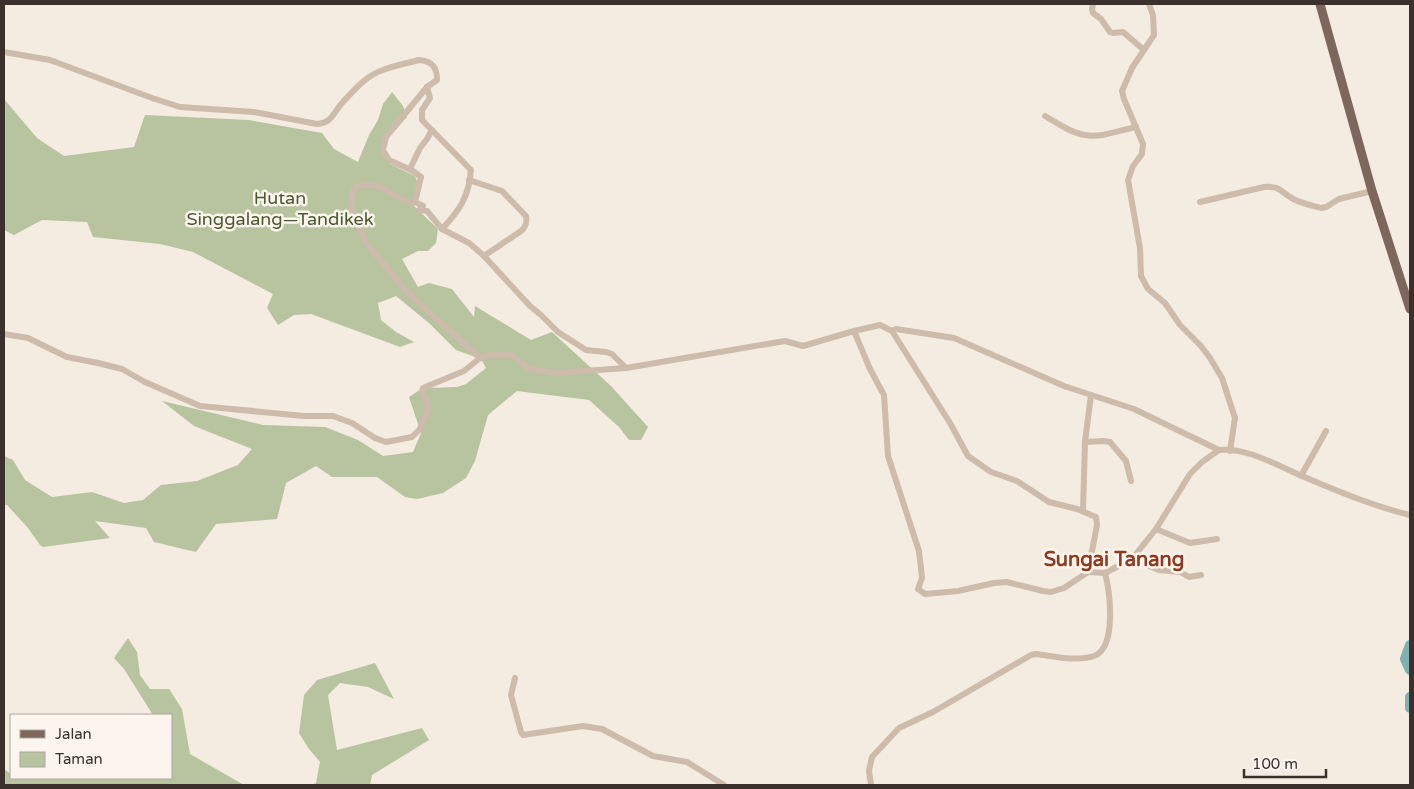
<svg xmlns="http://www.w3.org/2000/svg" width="1414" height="789" font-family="'Varela Round',sans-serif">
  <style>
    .green { fill: #b8c4a0 }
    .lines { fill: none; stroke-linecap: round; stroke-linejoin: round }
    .river { stroke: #7fb0b2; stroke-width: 10 }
    .minor { stroke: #cdbbac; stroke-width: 6 }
    .major { stroke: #7d675c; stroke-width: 9 }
    .labels { text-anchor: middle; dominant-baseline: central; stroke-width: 5; stroke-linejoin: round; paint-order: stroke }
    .park-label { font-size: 18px; fill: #4a5a2e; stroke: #fbf5ee }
    .quarter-label { font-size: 20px; font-weight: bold; fill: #8c3b22; stroke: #fbf5ee }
  </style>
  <rect width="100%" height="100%" fill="#f4ebe1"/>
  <g class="green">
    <path d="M392 92 403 106 407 117 388 138 384 145 390 164 415 176C419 184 420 198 414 206L438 229 436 243 428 251H418L402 259 418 287 429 283 452 289 474 317 475 306 531 340 552 332 611 386 648 427 641 440H629L619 427 589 400 517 391 488 415 475 461 466 478 443 493 417 499 405 497 377 477H332L316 466 286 483 277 519 216 524 196 552 154 542 146 528 95 521 110 538 43 547 40 545 28 528 7 505H4V456L13 460 25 480 52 497 92 492 124 503 143 500 161 485 197 481 238 465 252 449 194 426 162 401 263 425 325 427 358 440 383 456 413 452 421 433 409 397 418 391 429 388 457 387 466 384 486 368 481 359 456 350 430 324 396 296 378 303 381 320 396 332 414 342 400 347 311 314 294 315 278 325 267 308 273 294 193 252 160 244 93 237 87 222 42 220 14 235 4 230V99L37 138 64 156 134 147 145 115 249 120 322 133 334 149 358 162 369 135 378 120 383 104Z"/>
    <polygon points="128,638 137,652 140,675 150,689 169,689 182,709 190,754 244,785 4,785 4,769 11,774 11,778 171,778 171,715 153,715 124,669 114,658"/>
    <polygon points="375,663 394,699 368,687 340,683 328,695 337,750 422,728 429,740 372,775 370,785 312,785 316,783 320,762 309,749 299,733 304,695 317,680"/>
  </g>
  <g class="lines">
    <g class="river">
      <polyline points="1410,645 1405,659 1410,670"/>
      <polyline points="1410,697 1410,708"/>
    </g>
    <g class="minor">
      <polyline points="1093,4 1092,9 1093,13 1101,19 1110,32 1113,33 1123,32 1144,50"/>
      <polyline points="1149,4 1153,15 1154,35 1132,68 1122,91 1124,99 1143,144 1142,154 1133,166 1128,180 1140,248 1141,276 1148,289 1165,303 1180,325 1201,346 1210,358 1222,378 1235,418 1230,451"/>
      <path d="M4 52 50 60 152 98 180 107 254 112 317 124C332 123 333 113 342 103 349 96 356 87 364 81 378 68 401 65 419 60 432 61 437 67 437 80L427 87 386 137 383 150 389 160 413 171 421 177 415 202 423 206 419 210 427 211 442 229 469 243 484 256 530 306 541 315 558 332 586 350 606 352 612 354 626 368"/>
      <path d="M427 87 430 98 422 110V120L471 170C469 196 460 210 442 229"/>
      <path d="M1045 116C1057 123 1071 133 1085 135 1101 138 1121 130 1136 127"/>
      <polyline points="410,169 420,148 427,139 432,130"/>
      <path d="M469 180 502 191 526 216C527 223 526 227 521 231L484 256"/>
      <path d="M415 202C393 204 387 177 355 187L352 195 351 209 366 243 409 294 480 358"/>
      <path d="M1200 202 1264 187C1279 186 1279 190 1290 197 1298 203 1311 205 1321 208L1326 207 1339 199 1372 191"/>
      <polyline points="854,331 870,369 884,395 888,456 919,551 922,578 918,589 925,594 958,591 994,583 1007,582 1043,591 1051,592 1064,588 1088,572 1105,573"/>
      <polyline points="892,331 950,423 968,456 991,472 1017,481 1049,502 1077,509 1096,517 1097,525 1088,572"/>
      <path d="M4 334 28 338 67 357 98 363 122 369 145 382 200 406 304 416H333L352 423 375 438 386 442 412 437 420 429 428 410 427 401 422 392 423 388 464 371 480 358 488 355H512L529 369 556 373 626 368 785 341 803 346 854 331 880 325 892 331 896 329 954 338 1064 386 1134 409 1219 450C1247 447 1278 466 1302 476 1337 491 1373 506 1410 515"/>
      <polyline points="1085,442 1104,441 1110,442 1126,461 1131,481"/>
      <polyline points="1301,476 1326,431"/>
      <polyline points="1083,511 1085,442 1091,395"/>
      <polyline points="1156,529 1190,543 1217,539"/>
      <polyline points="1132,559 1159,570 1180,572 1189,577 1201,575"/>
      <polyline points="515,678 511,695 521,732 523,735 583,726 602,729 653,756 687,762 724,785"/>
      <path d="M871 785 869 771 872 757 899 728 933 712 1031 655 1036 654C1053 656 1076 662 1094 656 1117 648 1110 592 1105 573L1132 559 1156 529 1190 474 1202 462 1219 450"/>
    </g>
    <polyline class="major" points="1320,4 1372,191 1410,309"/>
  </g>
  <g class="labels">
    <g class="park-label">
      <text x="280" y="198">Hutan<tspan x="280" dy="21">Singgalang—Tandikek</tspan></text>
    </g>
    <g class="quarter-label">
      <text x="1114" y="560">Sungai Tanang</text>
    </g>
  </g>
  <rect width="1414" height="789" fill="none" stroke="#3b302b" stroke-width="10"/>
  <rect x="10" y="714" width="162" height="65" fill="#fbf5ee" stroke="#aea6a0"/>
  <rect x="20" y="730" width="25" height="8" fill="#7d675c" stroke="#aea6a0"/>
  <text x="55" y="739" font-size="15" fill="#3b302b">Jalan</text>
  <rect x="20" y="752" width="25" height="15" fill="#b8c4a0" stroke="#aea6a0"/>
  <text x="55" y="764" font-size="15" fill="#3b302b">Taman</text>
  <path d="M1244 769v8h82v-8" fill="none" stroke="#3b302b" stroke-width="2.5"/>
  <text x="1252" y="769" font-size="15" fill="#3b302b" stroke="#fbf5ee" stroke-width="4" paint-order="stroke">100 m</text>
</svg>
